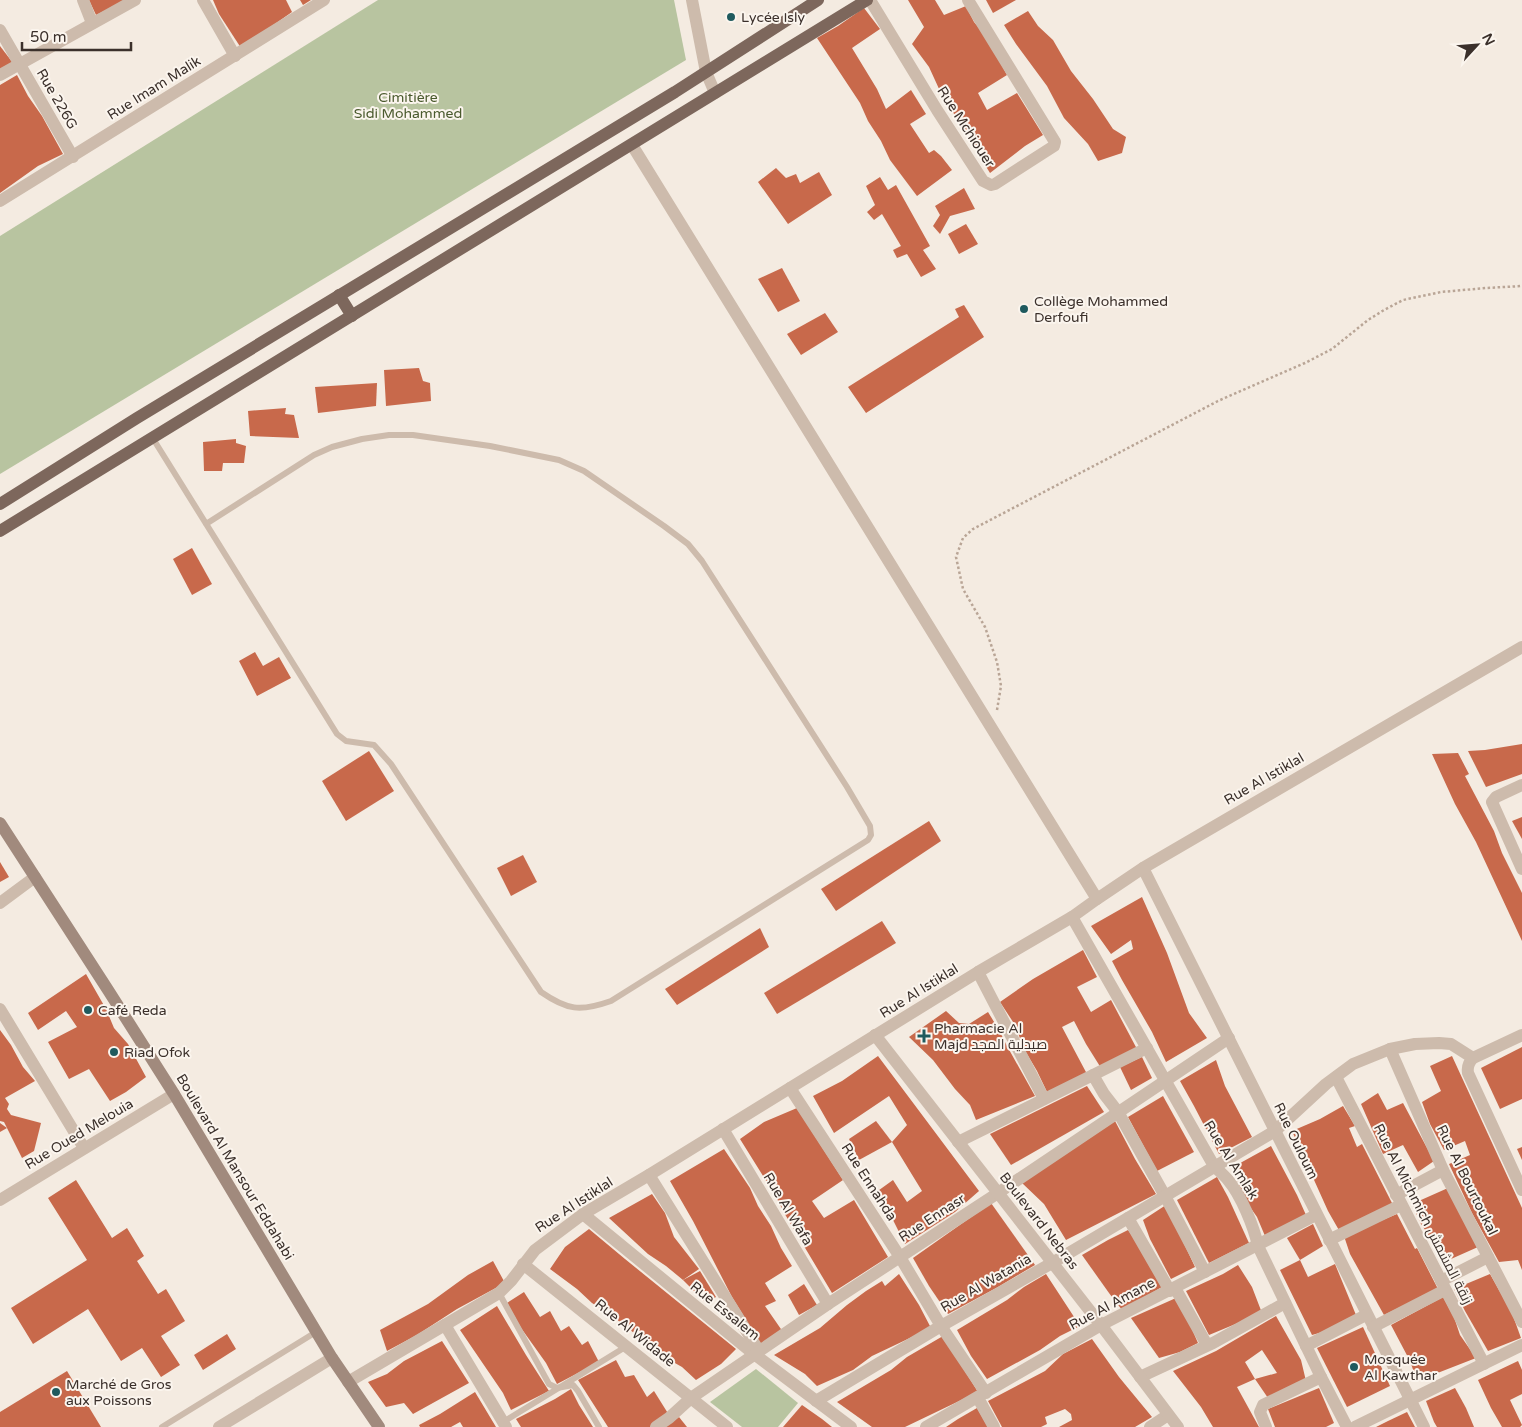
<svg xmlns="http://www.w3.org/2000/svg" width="1522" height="1427" font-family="'Varela Round',Cairo,sans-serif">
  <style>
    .green { fill: #b8c4a0 }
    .building { fill: #c8694b; fill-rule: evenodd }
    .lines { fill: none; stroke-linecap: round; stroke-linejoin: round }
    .path { stroke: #b9a596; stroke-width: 2.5; stroke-dasharray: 2.5 2.5; stroke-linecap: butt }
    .service { stroke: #cdbbac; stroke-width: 6 }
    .minor { stroke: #cdbbac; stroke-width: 12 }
    .tertiary { stroke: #cdbbac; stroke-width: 12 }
    .secondary { stroke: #a18a7d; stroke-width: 12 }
    .primary { stroke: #7d675c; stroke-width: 12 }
    .poi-dot { fill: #1f5a5e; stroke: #fbf5ee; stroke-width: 2 }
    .labels { text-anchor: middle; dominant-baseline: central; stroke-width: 4; stroke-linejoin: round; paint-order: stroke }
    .poi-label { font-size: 14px; fill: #3b302b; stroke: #fbf5ee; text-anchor: start }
    .street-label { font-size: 14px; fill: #3b302b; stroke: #fbf5ee }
    .park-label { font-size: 14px; fill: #4a5a2e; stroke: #fbf5ee }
  </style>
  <rect width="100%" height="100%" fill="#f4ebe1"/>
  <g class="green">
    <polygon points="378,0 674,0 686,60 0,474 0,236"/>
    <polygon points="756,1369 798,1403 778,1427 742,1427 710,1402"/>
  </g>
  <g class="building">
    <polygon points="89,0 128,0 96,15"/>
    <polygon points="213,0 286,0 292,12 241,48 219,14"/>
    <polygon points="300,0 311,0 303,5"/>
    <polygon points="908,0 935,0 944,15 966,6 974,22 986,36 1007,75 978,93 987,110 1017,93 1043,135 1025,146 990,173 940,91 929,67 912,44 924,27"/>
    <polygon points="986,0 1016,0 993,13"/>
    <polygon points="864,8 880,29 852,48 877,89 886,109 911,90 926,114 910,124 929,153 934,150 941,156 952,170 917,196 890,160 881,141 868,121 860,103 817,38 838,26"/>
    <polygon points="1028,11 1038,26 1053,40 1071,71 1093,99 1113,129 1126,137 1122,153 1098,161 1088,144 1064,118 1047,86 1016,44 1004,25"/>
    <polygon points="0,46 13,63 0,72"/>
    <polygon points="17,75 28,96 42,116 63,154 38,166 0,193 0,85"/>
    <polygon points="776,168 786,178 796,174 800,183 819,172 832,195 788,224 758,182"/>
    <polygon points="880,177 888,190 896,185 930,246 923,250 936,269 921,277 907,254 897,258 893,250 901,246 882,214 874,220 867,212 875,205 866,186"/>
    <polygon points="964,188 975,209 950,216 940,234 933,226 940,215 935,206"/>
    <polygon points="966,224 978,244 959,254 948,234"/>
    <polygon points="782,268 800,301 778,312 758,279"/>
    <polygon points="964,305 984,337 866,413 848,387 959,317 955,309"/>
    <polygon points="825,313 838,332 801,355 787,334"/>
    <polygon points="419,368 423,381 430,383 431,401 386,406 384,370"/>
    <polygon points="377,383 376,406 318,413 315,387"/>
    <polygon points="286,408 285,414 294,415 299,438 250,436 248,411"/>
    <polygon points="236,439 236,443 246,446 244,463 223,463 222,471 204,471 203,442"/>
    <polygon points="192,548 212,584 192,595 173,559"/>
    <polygon points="255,652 263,666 279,657 291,678 257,696 239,661"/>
    <polygon points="1522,744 1522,774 1486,787 1468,751 1485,750"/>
    <polygon points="369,751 394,791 346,821 322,781"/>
    <polygon points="1458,753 1469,774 1465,776 1494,831 1502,853 1522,893 1522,941 1476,842 1455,804 1432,754"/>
    <polygon points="1522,817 1522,839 1512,821"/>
    <polygon points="929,821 941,841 836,911 821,889"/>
    <polygon points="523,855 537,882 511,896 497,868"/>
    <polygon points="0,862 9,877 0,882"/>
    <polygon points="1142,897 1167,953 1189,1013 1207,1038 1166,1062 1152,1032 1122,980 1112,961 1133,949 1131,940 1111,954 1091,926"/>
    <polygon points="882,921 896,943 777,1014 764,993"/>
    <polygon points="760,928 769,947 677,1005 665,989"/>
    <polygon points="1083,950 1097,977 1077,987 1091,1012 1111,1000 1137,1049 1101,1068 1086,1044 1074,1021 1062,1027 1087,1074 1048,1094 1037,1071 1024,1049 1015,1025 1000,1002 1033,979"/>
    <polygon points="86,974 106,1009 114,1028 128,1044 146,1077 126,1092 110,1101 89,1069 69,1079 48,1042 77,1027 66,1011 38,1030 28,1013"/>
    <polygon points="946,1011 959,1023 969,1024 988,1012 999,1030 1007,1046 1035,1096 976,1120 970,1105 955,1089 933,1060 909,1037"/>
    <polygon points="0,1030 11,1045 23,1067 35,1081 5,1098 9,1104 7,1109 11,1115 41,1123 34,1151 22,1158 4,1122 0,1121"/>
    <polygon points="1522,1047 1522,1099 1500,1109 1481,1068"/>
    <polygon points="878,1056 979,1191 955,1212 905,1244 890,1214 875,1193 893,1180 907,1202 922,1191 892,1142 907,1125 889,1096 834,1133 813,1096 842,1081"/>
    <polygon points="1452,1056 1522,1208 1522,1270 1518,1260 1499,1262 1472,1213 1449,1164 1470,1155 1465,1141 1444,1150 1430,1124 1422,1102 1441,1091 1430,1066"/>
    <polygon points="1142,1057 1152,1078 1131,1090 1120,1067"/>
    <polygon points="1216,1060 1225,1086 1252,1137 1219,1154 1194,1106 1180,1081"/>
    <polygon points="1087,1086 1104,1112 1011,1165 990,1134"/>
    <polygon points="1378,1093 1387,1110 1403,1103 1434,1161 1418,1172 1403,1145 1383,1154 1361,1104"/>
    <polygon points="1163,1096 1194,1152 1157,1171 1128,1117"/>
    <polygon points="1343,1106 1355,1126 1349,1128 1357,1147 1362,1144 1393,1205 1340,1232 1328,1211 1292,1131 1320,1119"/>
    <polygon points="797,1108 843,1180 812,1201 824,1218 854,1200 888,1257 832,1293 786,1216 775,1195 740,1139 764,1122"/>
    <polygon points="876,1121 892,1142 859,1160 849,1139"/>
    <polygon points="1115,1121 1135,1159 1156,1194 1066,1240 1044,1204 1022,1183"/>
    <polygon points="0,1123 7,1128 0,1132"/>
    <polygon points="1271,1146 1297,1195 1306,1215 1265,1236 1257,1217 1243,1197 1233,1167"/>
    <polygon points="1522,1147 1522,1160 1517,1149"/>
    <polygon points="724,1149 750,1188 758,1206 771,1226 781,1248 792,1266 765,1283 776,1301 765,1306 783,1332 762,1346 732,1297 693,1221 670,1181"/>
    <polygon points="1217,1177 1228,1197 1249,1243 1209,1263 1177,1200"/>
    <polygon points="76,1180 112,1238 127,1228 144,1256 137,1261 158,1294 166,1289 185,1321 161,1336 180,1365 161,1377 142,1348 121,1361 88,1309 33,1344 11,1308 87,1260 48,1198"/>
    <polygon points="1448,1188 1478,1247 1442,1263 1432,1240 1421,1224 1412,1204"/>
    <polygon points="652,1194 665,1213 674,1237 699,1269 683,1280 666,1266 648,1254 609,1218"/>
    <polygon points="991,1203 1035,1265 998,1287 948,1314 929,1286 913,1258"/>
    <polygon points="1166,1205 1195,1267 1171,1279 1150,1239 1143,1220"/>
    <polygon points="1397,1214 1415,1249 1417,1248 1438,1289 1384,1315 1350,1254 1344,1236"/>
    <polygon points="1313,1224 1323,1246 1300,1260 1287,1238"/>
    <polygon points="589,1229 625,1259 736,1349 721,1364 696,1380 682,1367 666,1358 611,1315 592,1303 577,1289 550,1269 565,1247"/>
    <polygon points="1128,1230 1142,1249 1162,1287 1122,1310 1109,1293 1082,1255 1108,1240"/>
    <polygon points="1300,1260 1308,1277 1335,1264 1356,1315 1330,1330 1312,1335 1280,1270"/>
    <polygon points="493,1261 505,1283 457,1309 417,1335 387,1351 380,1330 428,1304 468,1275"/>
    <polygon points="1238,1265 1252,1287 1262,1313 1209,1335 1186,1291 1223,1274"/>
    <polygon points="700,1271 716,1297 706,1303 683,1280"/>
    <polygon points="899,1274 919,1305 931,1328 872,1356 853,1370 817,1386 805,1374 774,1355 820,1328 847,1305 866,1291 882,1281 885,1286"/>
    <polygon points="1046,1274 1080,1326 1060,1336 1040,1350 987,1379 971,1356 957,1330 1007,1300 1024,1287"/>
    <polygon points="1490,1274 1512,1313 1521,1338 1488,1351 1465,1311 1454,1289"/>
    <polygon points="804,1284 817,1305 799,1315 788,1295"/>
    <polygon points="524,1292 540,1317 550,1311 561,1331 569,1326 582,1345 588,1341 599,1362 557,1384 546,1363 521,1328 507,1303"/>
    <polygon points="1443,1297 1454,1317 1460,1335 1476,1358 1417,1381 1410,1361 1391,1325"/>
    <polygon points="1176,1298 1185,1313 1198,1343 1180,1352 1159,1358 1131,1318"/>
    <polygon points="497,1306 526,1355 549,1391 511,1410 503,1393 460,1330"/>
    <path d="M1276 1316 1301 1360 1306 1381 1268 1398 1255 1379 1237 1387 1259 1427H1213L1201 1407 1173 1371 1216 1351ZM1262 1350 1277 1373 1255 1379 1245 1362Z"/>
    <polygon points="1363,1327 1390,1386 1347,1407 1317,1348"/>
    <polygon points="227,1334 236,1349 203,1370 194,1355"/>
    <polygon points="943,1336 978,1392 905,1427 872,1427 837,1402 891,1370 907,1357"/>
    <polygon points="1092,1339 1119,1377 1152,1417 1135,1427 1059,1427 1072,1420 1071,1414 1065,1409 1045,1417 1047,1424 1041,1427 1002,1427 988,1401 1045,1371 1063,1354"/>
    <polygon points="442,1341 469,1383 413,1414 404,1403 386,1407 368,1382 387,1374 404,1361"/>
    <polygon points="616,1360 625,1377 634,1375 647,1397 654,1391 669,1415 651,1427 608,1427 578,1380"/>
    <polygon points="1518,1361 1522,1370 1522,1394 1510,1400 1522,1425 1520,1427 1502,1427 1491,1408 1478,1380"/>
    <polygon points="67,1371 101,1427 0,1427 0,1412"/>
    <polygon points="1319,1388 1334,1423 1326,1427 1275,1427 1268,1409"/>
    <polygon points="1455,1388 1466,1408 1474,1427 1437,1427 1434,1422 1426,1401"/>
    <polygon points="571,1389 579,1405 593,1427 521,1427 516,1419 555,1399"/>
    <polygon points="475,1392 496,1427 463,1427 460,1422 451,1427 420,1427 419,1425 440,1414"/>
    <polygon points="802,1405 822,1419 832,1427 783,1427"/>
    <polygon points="977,1408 988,1427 946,1427 958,1419"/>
    <polygon points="1407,1412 1415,1427 1376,1427 1388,1421"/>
    <polygon points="679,1417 687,1427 665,1427"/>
  </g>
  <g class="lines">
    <polyline class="path" points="997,710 1001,686 997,662 985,627 963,589 956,557 963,538 973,529 1218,401 1305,363 1332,349 1368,320 1384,310 1403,300 1441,292 1486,288 1522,286"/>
    <g class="service">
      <path d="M152 437 337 734 346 741 374 745 391 764 541 992C567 1010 580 1012 611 1001L868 840 871 835 870 826 847 787 702 561 688 544 664 526 584 471 559 460 490 446 413 435H389L362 439 332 447 314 455 206 524"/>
      <polyline points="499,1293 549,1384 557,1388 573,1385 578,1391 599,1427"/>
      <polyline points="503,1422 627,1346"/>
      <polyline points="162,1427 316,1332"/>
    </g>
    <g class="minor">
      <polyline points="83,0 92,23"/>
      <polyline points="203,0 235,56"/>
      <polyline points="692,0 706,72 715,93"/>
      <polyline points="870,0 937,110 983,181 991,185 995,184 1054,146 1055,142 968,0"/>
      <polyline points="0,30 73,157"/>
      <polyline points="0,75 135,0"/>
      <polyline points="0,201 324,0"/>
      <polyline points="1522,785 1496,797 1492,802 1522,869"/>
      <polyline points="1143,868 1424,1427"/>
      <polyline points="1097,899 1143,868 1522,647"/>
      <polyline points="0,903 35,877"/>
      <path d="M1072 917 1214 1166C1219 1171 1224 1175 1228 1180 1241 1195 1254 1227 1258 1246L1321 1377 1347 1427"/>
      <polyline points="978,972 1044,1099"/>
      <polyline points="0,1009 84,1148"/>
      <path d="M1522 1035 1473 1058C1469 1062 1467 1067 1468 1073L1522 1190"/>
      <polyline points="1390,1049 1443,1170 1522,1322"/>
      <polyline points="1093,1075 1147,1048"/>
      <polyline points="1336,1077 1484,1364"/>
      <polyline points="790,1088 900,1257 941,1326 986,1393"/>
      <polyline points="723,1129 828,1304"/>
      <polyline points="958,1142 1093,1075 1104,1094 1118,1112 1165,1196 1205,1272"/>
      <polyline points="649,1175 759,1351"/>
      <polyline points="1396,1195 1443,1170"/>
      <polyline points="0,1200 174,1094"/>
      <polyline points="583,1214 754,1354 851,1427"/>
      <polyline points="1128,1218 1170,1291"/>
      <polyline points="1329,1240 1401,1205"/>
      <polyline points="523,1264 727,1427"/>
      <polyline points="1441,1281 1488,1257"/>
      <polyline points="1175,1288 1207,1345"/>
      <polyline points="445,1325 506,1427"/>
      <polyline points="1373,1327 1445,1290"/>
      <polyline points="1306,1346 1366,1315"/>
      <polyline points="1140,1377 1213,1343 1285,1303"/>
      <polyline points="978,1398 994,1427"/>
      <polyline points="816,1401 941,1326 1052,1263 1275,1131 1326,1084 1353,1064 1390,1049 1415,1044 1439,1043 1451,1044 1473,1058"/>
      <polyline points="219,1427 332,1358"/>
      <polyline points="656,1427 669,1418 691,1398 828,1304 998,1193 1229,1038"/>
      <polyline points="926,1427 1101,1325 1316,1215"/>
      <polyline points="1150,1427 1168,1415"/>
      <polyline points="1266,1427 1260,1412 1263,1405 1321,1377"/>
      <polyline points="1355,1427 1522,1345"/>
    </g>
    <g class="tertiary">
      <polyline points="875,1035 1101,1325 1178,1427"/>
      <polyline points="348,1382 499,1293 511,1281 535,1250 583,1214 649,1175 978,972 1072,917 1097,899 632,145"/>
    </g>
    <polyline class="secondary" points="0,823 108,990 174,1094 332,1358 379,1427"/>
    <g class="primary">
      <polyline points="339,295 352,316"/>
      <polyline points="0,504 137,418 675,92 818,0"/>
      <polyline points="0,531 867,0"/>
    </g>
  </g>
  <g class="poi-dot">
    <circle cx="731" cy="17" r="5"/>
    <circle cx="1024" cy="309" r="5"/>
    <circle cx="88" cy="1010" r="5"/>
    <path d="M921.5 1028.5h5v5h5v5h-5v5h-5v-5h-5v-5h5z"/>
    <circle cx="114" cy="1052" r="5"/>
    <circle cx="1354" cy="1367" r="5"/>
    <circle cx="56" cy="1392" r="5"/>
  </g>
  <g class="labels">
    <g class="poi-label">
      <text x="741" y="17">Lycée Isly</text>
      <text x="1034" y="301">Collège Mohammed<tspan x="1034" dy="16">Derfoufi</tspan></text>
      <text x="98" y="1010">Café Reda</text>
      <text x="934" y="1028">Pharmacie Al<tspan x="934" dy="16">Majd صيدلية المجد</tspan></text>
      <text x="124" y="1052">Riad Ofok</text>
      <text x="1364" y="1359">Mosquée<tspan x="1364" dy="16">Al Kawthar</tspan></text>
      <text x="66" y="1384">Marché de Gros<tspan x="66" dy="16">aux Poissons</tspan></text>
    </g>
    <g class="street-label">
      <text transform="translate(154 88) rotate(-32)">Rue Imam Malik</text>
      <text transform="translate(57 99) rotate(60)">Rue 226G</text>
      <text transform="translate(966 127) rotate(57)">Rue Mchiouer</text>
      <text transform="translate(1264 779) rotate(-30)">Rue Al Istiklal</text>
      <text transform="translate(919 991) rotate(-32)">Rue Al Istiklal</text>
      <text transform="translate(79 1134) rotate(-31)">Rue Oued Melouia</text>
      <text transform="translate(1296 1141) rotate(64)">Rue Ouloum</text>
      <text transform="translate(1231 1160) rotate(58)">Rue Al Amlak</text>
      <text transform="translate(235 1167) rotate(59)">Boulevard Al Mansour Eddahabi</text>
      <text transform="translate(1467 1180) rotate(64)">Rue Al Bourtoukal</text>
      <text transform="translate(869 1182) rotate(57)">Rue Ennahda</text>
      <text transform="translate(574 1205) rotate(-33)">Rue Al Istiklal</text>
      <text transform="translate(788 1209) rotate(59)">Rue Al Wafa</text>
      <text transform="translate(1423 1214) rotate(63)">Rue Al Michmich زنقة المشمش</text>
      <text transform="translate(932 1218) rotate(-33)">Rue Ennasr</text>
      <text transform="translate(1039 1221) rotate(52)">Boulevard Nebras</text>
      <text transform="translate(986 1283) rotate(-30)">Rue Al Watania</text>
      <text transform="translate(1112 1304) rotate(-28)">Rue Al Amane</text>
      <text transform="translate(725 1311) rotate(39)">Rue Essalem</text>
      <text transform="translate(635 1333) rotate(39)">Rue Al Widade</text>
    </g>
    <g class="park-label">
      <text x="408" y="97">Cimitière<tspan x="408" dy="16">Sidi Mohammed</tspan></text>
    </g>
  </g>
  <g transform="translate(1477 45) rotate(64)" stroke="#fbf5ee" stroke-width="4" paint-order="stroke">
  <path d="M0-4L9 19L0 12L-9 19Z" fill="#3b302b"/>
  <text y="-8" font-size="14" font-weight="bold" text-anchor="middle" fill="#3b302b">N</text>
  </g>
  <path d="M22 42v8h109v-8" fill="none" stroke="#3b302b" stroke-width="2.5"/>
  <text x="30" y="42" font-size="15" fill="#3b302b" stroke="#fbf5ee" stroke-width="4" paint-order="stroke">50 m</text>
</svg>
